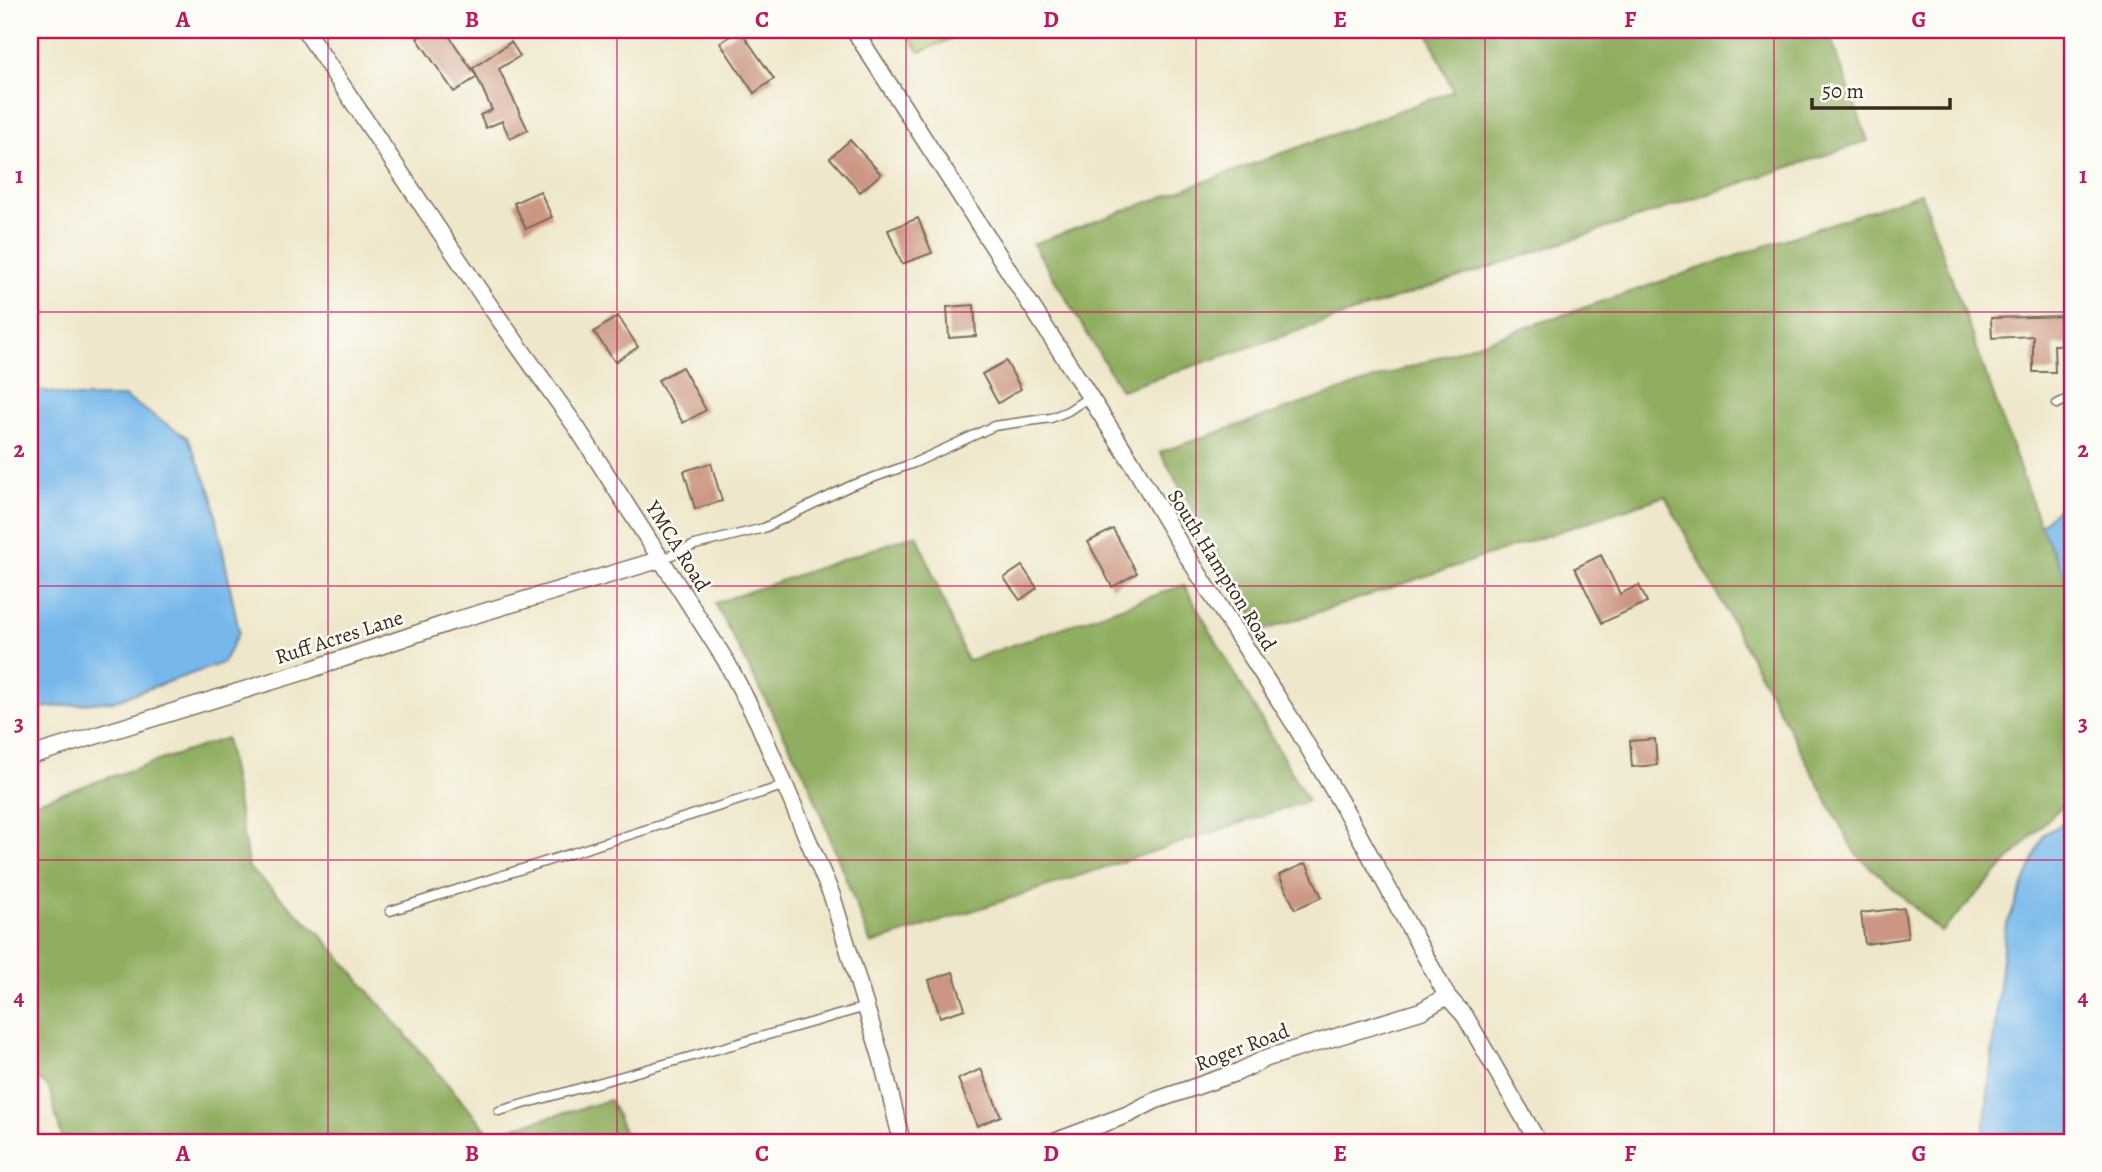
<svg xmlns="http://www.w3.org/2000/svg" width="2102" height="1172" font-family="Alegreya,serif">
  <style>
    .green { fill: #b6ca6e; stroke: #787a46; stroke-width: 2 }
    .forest { fill: #90ae61; stroke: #666c40; stroke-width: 2 }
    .water { fill: #75b7ea; stroke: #587084; stroke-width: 2 }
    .building { fill: #cc9782 }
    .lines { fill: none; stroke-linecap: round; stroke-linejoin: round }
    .lane-casing { stroke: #7a6c5b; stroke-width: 11 }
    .street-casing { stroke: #7a6c5b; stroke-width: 19 }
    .lane { stroke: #fff; stroke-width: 8 }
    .street { stroke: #fff; stroke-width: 16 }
    .grid { fill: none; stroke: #c2185b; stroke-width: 2; stroke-opacity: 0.55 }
    .labels { text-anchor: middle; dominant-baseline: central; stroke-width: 5; stroke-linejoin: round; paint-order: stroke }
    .street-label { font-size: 21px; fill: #3b2a1e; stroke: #fdfcf7 }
    .neatline { fill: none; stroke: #c2185b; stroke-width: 2.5 }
    .grid-label { font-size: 23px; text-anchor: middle; font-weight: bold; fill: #c2185b }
  </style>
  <rect width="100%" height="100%" fill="#fdfcf7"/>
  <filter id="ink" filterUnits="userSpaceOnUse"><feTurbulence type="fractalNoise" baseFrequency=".0143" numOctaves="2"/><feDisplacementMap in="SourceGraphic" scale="14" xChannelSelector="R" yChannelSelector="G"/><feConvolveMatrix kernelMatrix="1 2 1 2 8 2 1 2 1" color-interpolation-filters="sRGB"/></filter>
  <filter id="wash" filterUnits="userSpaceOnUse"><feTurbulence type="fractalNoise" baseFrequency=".00686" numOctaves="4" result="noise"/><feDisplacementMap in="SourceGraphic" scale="28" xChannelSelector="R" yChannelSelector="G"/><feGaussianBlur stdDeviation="1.57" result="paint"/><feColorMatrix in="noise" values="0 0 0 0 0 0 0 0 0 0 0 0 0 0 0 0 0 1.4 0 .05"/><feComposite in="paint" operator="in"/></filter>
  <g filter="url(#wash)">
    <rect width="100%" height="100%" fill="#efe7cb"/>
    <polygon class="green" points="904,30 971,30 920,52"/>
    <g class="forest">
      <polygon points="1427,30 1828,30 1868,141 1121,390 1033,244 1453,91"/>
      <polygon points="1921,193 2040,525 2072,590 2072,797 2045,822 1941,932 1855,853 1665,496 1262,631 1160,452"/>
      <polygon points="917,534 967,661 1184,585 1308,801 871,944 808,781 715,603"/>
      <polygon points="226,738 249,868 322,936 490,1134 610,1100 629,1142 63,1142 49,1088 30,1072 30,804"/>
    </g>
    <g class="water">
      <polygon points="30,388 74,397 125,397 188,438 212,495 239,632 223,663 113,701 30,709"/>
      <polygon points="2072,497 2072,590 2040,525"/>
      <polygon points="2072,819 2072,1142 1983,1142 2005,929 2044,834"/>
    </g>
    <g id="blocks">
      <g class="building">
        <polygon points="430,30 445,30 477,77 454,92 417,38"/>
        <polygon points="740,30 774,79 754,93 720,43"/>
        <polygon points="511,42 520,56 499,69 528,130 510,139 502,121 486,128 480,115 492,110 473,68"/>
        <polygon points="850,140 881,174 860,192 830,158"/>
        <polygon points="540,191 552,217 526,229 514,203"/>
        <polygon points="918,218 932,253 902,264 888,230"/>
        <polygon points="974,305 976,336 949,338 947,307"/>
        <polygon points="618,316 638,347 615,362 594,332"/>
        <polygon points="2070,316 2071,345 2054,345 2055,372 2033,372 2033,336 1992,338 1991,318"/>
        <polygon points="1006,361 1021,389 998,403 982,374"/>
        <polygon points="682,367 706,410 683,423 658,380"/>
        <polygon points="711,463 722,501 695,509 684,471"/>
        <polygon points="1113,529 1137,573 1112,587 1088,542"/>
        <polygon points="1601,555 1620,594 1639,585 1647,602 1602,623 1575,568"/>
        <polygon points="1022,566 1037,588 1020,600 1004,578"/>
        <polygon points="1655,739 1657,765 1632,767 1630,741"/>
        <polygon points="1306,863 1322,897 1295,909 1279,875"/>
        <polygon points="1904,908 1908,938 1865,944 1861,913"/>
        <polygon points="953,972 965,1009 940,1017 929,980"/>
        <polygon points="981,1069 1001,1116 977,1126 958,1079"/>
      </g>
    </g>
  </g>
  <g filter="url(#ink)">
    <use href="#blocks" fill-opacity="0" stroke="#7a6c5b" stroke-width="2"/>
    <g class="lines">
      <defs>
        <g id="lane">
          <polyline points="2057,404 2072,397"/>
          <polyline points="662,559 695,545 764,528 850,486 914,463 994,426 1051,418 1068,411 1089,397"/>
          <polyline points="390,911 786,785"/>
          <polyline points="499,1111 866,1007"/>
        </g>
        <g id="street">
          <polyline points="305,30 485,299 577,428 726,661 758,722 832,896 882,1060 902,1142"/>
          <polyline points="854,30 1131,461 1184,551 1295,725 1348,815 1447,996 1465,1016 1538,1142"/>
          <polyline points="30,756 309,670 454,621 662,559"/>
          <polyline points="1054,1142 1129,1114 1154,1101 1238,1072 1267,1058 1421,1011 1447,996"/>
        </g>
      </defs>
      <use href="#lane" class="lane-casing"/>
      <use href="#street" class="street-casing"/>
      <use href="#lane" class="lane"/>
      <use href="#street" class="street"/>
    </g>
  </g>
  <path class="grid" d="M328 30V1142M617 30V1142M906 30V1142M1196 30V1142M1485 30V1142M1774 30V1142M30 312H2072M30 586H2072M30 860H2072"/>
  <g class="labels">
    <g class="street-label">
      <text transform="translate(678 546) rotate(58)">YMCA Road</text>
      <text transform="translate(1222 570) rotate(58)">South Hampton Road</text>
      <text transform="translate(339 637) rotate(-18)">Ruff Acres Lane</text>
      <text transform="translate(1242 1047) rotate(-21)">Roger Road</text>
    </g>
  </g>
  <rect width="2102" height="1172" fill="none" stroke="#fdfcf7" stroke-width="77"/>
  <path d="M1812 98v10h138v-10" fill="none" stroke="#3b2a1e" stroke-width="3.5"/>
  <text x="1822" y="98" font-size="21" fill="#3b2a1e" stroke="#fdfcf7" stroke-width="5" paint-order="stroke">50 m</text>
  <rect x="38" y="38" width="2026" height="1096" class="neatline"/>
  <g class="grid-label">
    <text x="183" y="27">A</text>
    <text x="472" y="27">B</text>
    <text x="762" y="27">C</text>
    <text x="1051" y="27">D</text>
    <text x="1340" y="27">E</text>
    <text x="1630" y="27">F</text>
    <text x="1919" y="27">G</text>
    <text x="19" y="183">1</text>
    <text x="2083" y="183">1</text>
    <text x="19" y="457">2</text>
    <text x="2083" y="457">2</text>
    <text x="19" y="731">3</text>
    <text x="2083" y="731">3</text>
    <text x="19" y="1005">4</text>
    <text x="2083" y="1005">4</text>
    <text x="183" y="1161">A</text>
    <text x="472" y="1161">B</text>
    <text x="762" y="1161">C</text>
    <text x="1051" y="1161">D</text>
    <text x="1340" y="1161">E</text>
    <text x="1630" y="1161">F</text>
    <text x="1919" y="1161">G</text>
  </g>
</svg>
